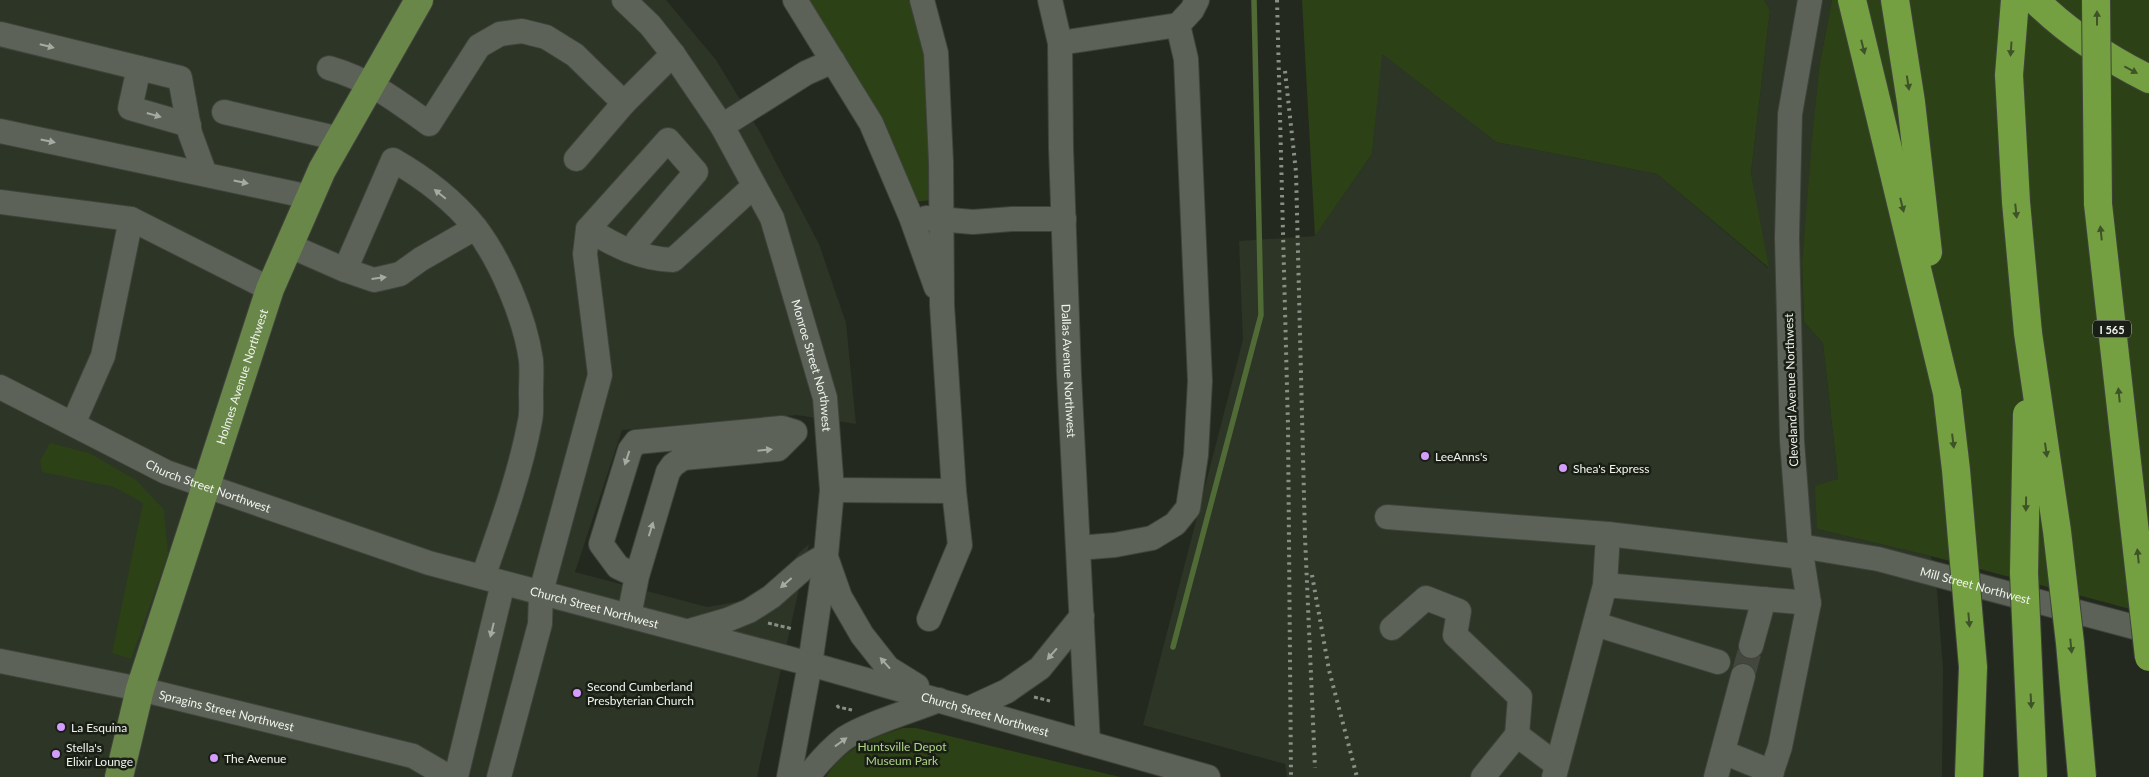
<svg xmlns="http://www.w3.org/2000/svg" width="2149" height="777" font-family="Lato,sans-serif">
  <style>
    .built { fill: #2d3526 }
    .green { fill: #2d4117 }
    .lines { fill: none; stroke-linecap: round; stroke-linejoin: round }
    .stream { stroke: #516b37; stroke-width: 5.5 }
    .minor-tunnel { stroke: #43473e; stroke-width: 24; stroke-dasharray: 24 12; stroke-linecap: butt }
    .minor-casing { stroke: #3f433b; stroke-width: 26 }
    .major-casing { stroke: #3f433b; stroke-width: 30 }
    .highway-casing { stroke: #3f433b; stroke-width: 30 }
    .path { stroke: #8a8f86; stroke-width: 3; stroke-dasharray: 4 2.5; stroke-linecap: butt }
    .minor { stroke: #5c6257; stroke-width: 24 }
    .major { stroke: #6a874a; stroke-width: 28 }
    .highway { stroke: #74a041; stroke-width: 28 }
    .rail { stroke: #8b9087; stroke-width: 4; stroke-dasharray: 2.5 5; stroke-linecap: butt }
    .highway-bridge-casing { stroke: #3f433b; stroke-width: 30; stroke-linecap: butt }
    .highway-bridge { stroke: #74a041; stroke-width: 28 }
    .oneway { fill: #3e5327 }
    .oneway2 { fill: #a6aba2 }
    .poi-dot { fill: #d49cfc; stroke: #1a1f16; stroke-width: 2 }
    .labels { text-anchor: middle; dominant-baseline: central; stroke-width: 5; stroke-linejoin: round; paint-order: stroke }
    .shield { fill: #1a1f16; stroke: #b0b4ac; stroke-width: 1 }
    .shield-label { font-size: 11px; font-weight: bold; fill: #f0f4ed }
    .street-label { font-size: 12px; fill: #f0f4ed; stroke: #1a1f16 }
    .poi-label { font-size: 12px; fill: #f0f4ed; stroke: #1a1f16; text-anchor: start }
    .park-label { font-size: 12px; fill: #aed586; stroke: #1a1f16 }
  </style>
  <rect width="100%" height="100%" fill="#24291f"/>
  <g class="built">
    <polygon points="0,0 666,0 716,60 761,134 819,244 846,323 856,424 797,415 622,430 575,572 707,607 754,599 782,577 800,552 809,544 757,777 0,777"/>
    <polygon points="1764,0 1832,0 1819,68 1802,262 1804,322 1823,343 1838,479 1817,529 1931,556 1937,591 1943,669 1942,777 1287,777 1285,764 1143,725 1243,340 1239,241 1315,236 1372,154 1381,53 1496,142 1657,174 1768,268 1751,173 1770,10"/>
  </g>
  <g class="green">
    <polygon points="803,0 916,0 931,69 933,200 911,202"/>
    <polygon points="1302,0 1764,0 1770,10 1751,173 1769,268 1657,174 1496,142 1382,54 1372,154 1315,236"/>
    <polygon points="1832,0 2149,0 2149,614 1931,556 1817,529 1815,486 1838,479 1823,343 1804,322 1802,262 1812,140 1819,68"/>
    <polygon points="50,443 89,453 136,480 164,510 168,554 131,659 112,653 143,503 114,487 42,472 40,461"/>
    <path d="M903 728H916L1120 777H826C842 749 873 737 903 728Z"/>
  </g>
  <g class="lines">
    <polyline class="stream" points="1173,647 1261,315 1254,0"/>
    <polyline class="minor-tunnel" points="1743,676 1751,646"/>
    <defs>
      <g id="minor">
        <path id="s1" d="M624 0 650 25 673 54 722 126 772 218 825 398 832 490 826 555 810 664 789 777"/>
        <polyline points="795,0 871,123 911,217 936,287"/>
        <polyline points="922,0 936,53 941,162 942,305 954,491 960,545 929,619"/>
        <path id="s2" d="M1050 0 1060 43 1061 148 1069 375 1088 743"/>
        <polyline points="0,34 180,78 190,133 205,174"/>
        <polyline points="1060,43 1178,25 1192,10 1197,0"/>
        <polyline points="139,68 130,108 189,125"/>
        <path d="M329 68C368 79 396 100 429 124L479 46 500 34 522 31 546 37 575 55 624 103 673 54"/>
        <polyline points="224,112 340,139"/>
        <polyline points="722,126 806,73 833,61"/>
        <polyline points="0,131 310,197"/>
        <polyline points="576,159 624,103"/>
        <polyline points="0,202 131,219 270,289"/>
        <polyline points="926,218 973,222 1012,219 1064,219"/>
        <path d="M475 228 421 259 400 274 374 280 345 270 393 160C423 177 453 200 475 227 501 261 525 318 531 360 532 371 531 383 531 394 531 403 532 412 530 421 520 474 501 526 483 577"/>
        <polyline points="288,245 345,270"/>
        <path d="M634 252 638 240 696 172 668 140 588 229C615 246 641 259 673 260L754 186"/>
        <path id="s3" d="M0 387 166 472 429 563 810 664 1208 777"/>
        <polyline points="73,424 103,356 131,219"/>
        <polyline points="832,490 954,491"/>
        <polyline points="1387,517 1608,534 1605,585 1554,777"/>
        <polyline points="1608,534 1802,557"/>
        <path id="s4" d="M1800 546 1878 559 2149 631"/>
        <polyline points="1078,548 1115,545 1152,538 1175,524 1188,508 1196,455 1200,381 1186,59 1178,25"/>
        <polyline points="827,560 840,597 862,635 888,668 917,686"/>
        <polyline points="1605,585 1809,603"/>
        <polyline points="629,616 637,576 668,472 673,465 683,458 778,449 795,432 782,428 636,442 630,450 601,544 618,567 637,576"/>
        <polyline points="1595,624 1718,662"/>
        <polyline points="1392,628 1426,598 1459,611 1455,635 1520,697 1517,735"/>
        <polyline points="689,631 727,620 749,611 771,597 804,568 826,555"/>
        <polyline points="1751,646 1764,599"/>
        <path id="s5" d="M0 661 140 689 413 756 449 777"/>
        <polyline points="968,709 1007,691 1040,668 1082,616"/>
        <polyline points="1723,752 1772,772"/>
        <polyline points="456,777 503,583"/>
        <polyline points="499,777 540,624 541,592 600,375 585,254 588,229"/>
        <path d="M807 777C819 762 830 749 845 738 869 723 912 711 939 700"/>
        <polyline points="1483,777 1517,735 1557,765"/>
        <polyline points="1716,777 1743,676"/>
        <polyline points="1770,777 1780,747 1809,603 1800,546 1792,441 1787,238 1790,114 1810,0"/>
      </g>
      <g id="major">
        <path id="s6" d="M119 777 140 689 270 289 322 170 419 0"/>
      </g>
      <g id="highway">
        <polyline points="1852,0 1947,393"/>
        <polyline points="1895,0 1911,102 1928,252"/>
        <polyline points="2015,0 2009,75 2016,202 2028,333"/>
        <path d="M2035 0C2068 33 2107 58 2149 79"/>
      </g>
    </defs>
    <use href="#minor" class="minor-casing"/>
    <use href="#major" class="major-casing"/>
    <use href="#highway" class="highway-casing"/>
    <g class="path">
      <polyline points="768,623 793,629"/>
      <polyline points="1034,697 1050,701"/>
      <polyline points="837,705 838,707 852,710"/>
    </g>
    <use href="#minor" class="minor"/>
    <use href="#major" class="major"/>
    <use href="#highway" class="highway"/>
    <g class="rail">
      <polyline points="1277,0 1288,426 1291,777"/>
      <polyline points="1285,71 1296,172 1305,537 1315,768"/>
      <polyline points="1312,575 1329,670 1357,777"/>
    </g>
    <defs>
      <g id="highway-bridge">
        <polyline points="2096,0 2098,204 2149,657"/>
        <polyline points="2028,333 2057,531 2070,643 2082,777"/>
        <polyline points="1947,393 1956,470 1973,667 1969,777"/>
        <polyline points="2027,414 2024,573 2033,777"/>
      </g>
    </defs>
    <use href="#highway-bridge" class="highway-bridge-casing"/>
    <use href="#highway-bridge" class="highway-bridge"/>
  </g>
  <defs><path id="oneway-solid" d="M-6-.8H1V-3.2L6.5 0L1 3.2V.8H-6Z" transform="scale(1.25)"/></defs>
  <g class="oneway">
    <use href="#oneway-solid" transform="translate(2097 18) rotate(-90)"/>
    <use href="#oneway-solid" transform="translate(1863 47) rotate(76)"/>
    <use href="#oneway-solid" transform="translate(2011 49) rotate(94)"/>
    <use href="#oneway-solid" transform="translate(2131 70) rotate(28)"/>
    <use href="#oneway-solid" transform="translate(1908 83) rotate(81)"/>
    <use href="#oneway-solid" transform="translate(1902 205) rotate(76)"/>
    <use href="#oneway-solid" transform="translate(2016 211) rotate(84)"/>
    <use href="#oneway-solid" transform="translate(2101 233) rotate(-96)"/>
    <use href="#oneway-solid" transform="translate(2119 395) rotate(-96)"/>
    <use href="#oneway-solid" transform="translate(1953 441) rotate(83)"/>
    <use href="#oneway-solid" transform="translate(2046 450) rotate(82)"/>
    <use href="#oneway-solid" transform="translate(2026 504) rotate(91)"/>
    <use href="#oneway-solid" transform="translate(2138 556) rotate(-96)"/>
    <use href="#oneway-solid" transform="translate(1969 620) rotate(85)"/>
    <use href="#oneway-solid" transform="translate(2071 646) rotate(84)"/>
    <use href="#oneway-solid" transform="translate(2031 701) rotate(87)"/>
  </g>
  <g class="oneway2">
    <use href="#oneway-solid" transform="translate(47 46) rotate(14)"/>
    <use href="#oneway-solid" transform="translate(154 115) rotate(16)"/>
    <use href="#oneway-solid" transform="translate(48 141) rotate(12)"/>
    <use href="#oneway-solid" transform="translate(241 182) rotate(12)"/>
    <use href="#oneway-solid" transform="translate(440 194) rotate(-141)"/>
    <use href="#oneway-solid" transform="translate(379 278) rotate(-7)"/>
    <use href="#oneway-solid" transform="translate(765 450) rotate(-6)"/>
    <use href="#oneway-solid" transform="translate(627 458) rotate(108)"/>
    <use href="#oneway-solid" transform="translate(651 529) rotate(-73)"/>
    <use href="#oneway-solid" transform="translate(786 583) rotate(139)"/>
    <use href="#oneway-solid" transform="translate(492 630) rotate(104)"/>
    <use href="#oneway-solid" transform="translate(1052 654) rotate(131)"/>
    <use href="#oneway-solid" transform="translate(885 663) rotate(-132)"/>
    <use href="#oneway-solid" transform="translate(841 742) rotate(-36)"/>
  </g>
  <g class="poi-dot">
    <circle cx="1425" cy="456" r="5"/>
    <circle cx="1563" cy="468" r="5"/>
    <circle cx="577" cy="693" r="5"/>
    <circle cx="61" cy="727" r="5"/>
    <circle cx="56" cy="754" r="5"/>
    <circle cx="214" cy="758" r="5"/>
  </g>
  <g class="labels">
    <rect class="shield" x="2093" y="320.5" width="38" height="17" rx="4"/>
    <g class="shield-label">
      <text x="2112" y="329">I 565</text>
    </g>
    <g class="street-label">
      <text stroke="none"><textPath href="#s1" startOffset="418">Monroe Street Northwest</textPath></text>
      <text stroke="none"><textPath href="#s2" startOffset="372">Dallas Avenue Northwest</textPath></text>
      <text stroke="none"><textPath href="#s6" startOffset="419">Holmes Avenue Northwest</textPath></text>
      <text transform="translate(1791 390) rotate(-92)">Cleveland Avenue Northwest</text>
      <text stroke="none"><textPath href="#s3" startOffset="231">Church Street Northwest</textPath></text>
      <text stroke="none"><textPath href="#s4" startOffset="180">Mill Street Northwest</textPath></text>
      <text stroke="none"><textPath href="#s3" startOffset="636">Church Street Northwest</textPath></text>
      <text stroke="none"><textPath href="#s5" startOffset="232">Spragins Street Northwest</textPath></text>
      <text stroke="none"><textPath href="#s3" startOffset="1041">Church Street Northwest</textPath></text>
    </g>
    <g class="poi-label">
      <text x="1435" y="456">LeeAnns's</text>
      <text x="1573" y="468">Shea's Express</text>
      <text x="587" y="686">Second Cumberland<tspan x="587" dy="14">Presbyterian Church</tspan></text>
      <text x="71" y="727">La Esquina</text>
      <text x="66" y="747">Stella's<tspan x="66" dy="14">Elixir Lounge</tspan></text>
      <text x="224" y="758">The Avenue</text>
    </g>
    <g class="park-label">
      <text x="902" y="746">Huntsville Depot<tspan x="902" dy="14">Museum Park</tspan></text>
    </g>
  </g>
</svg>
